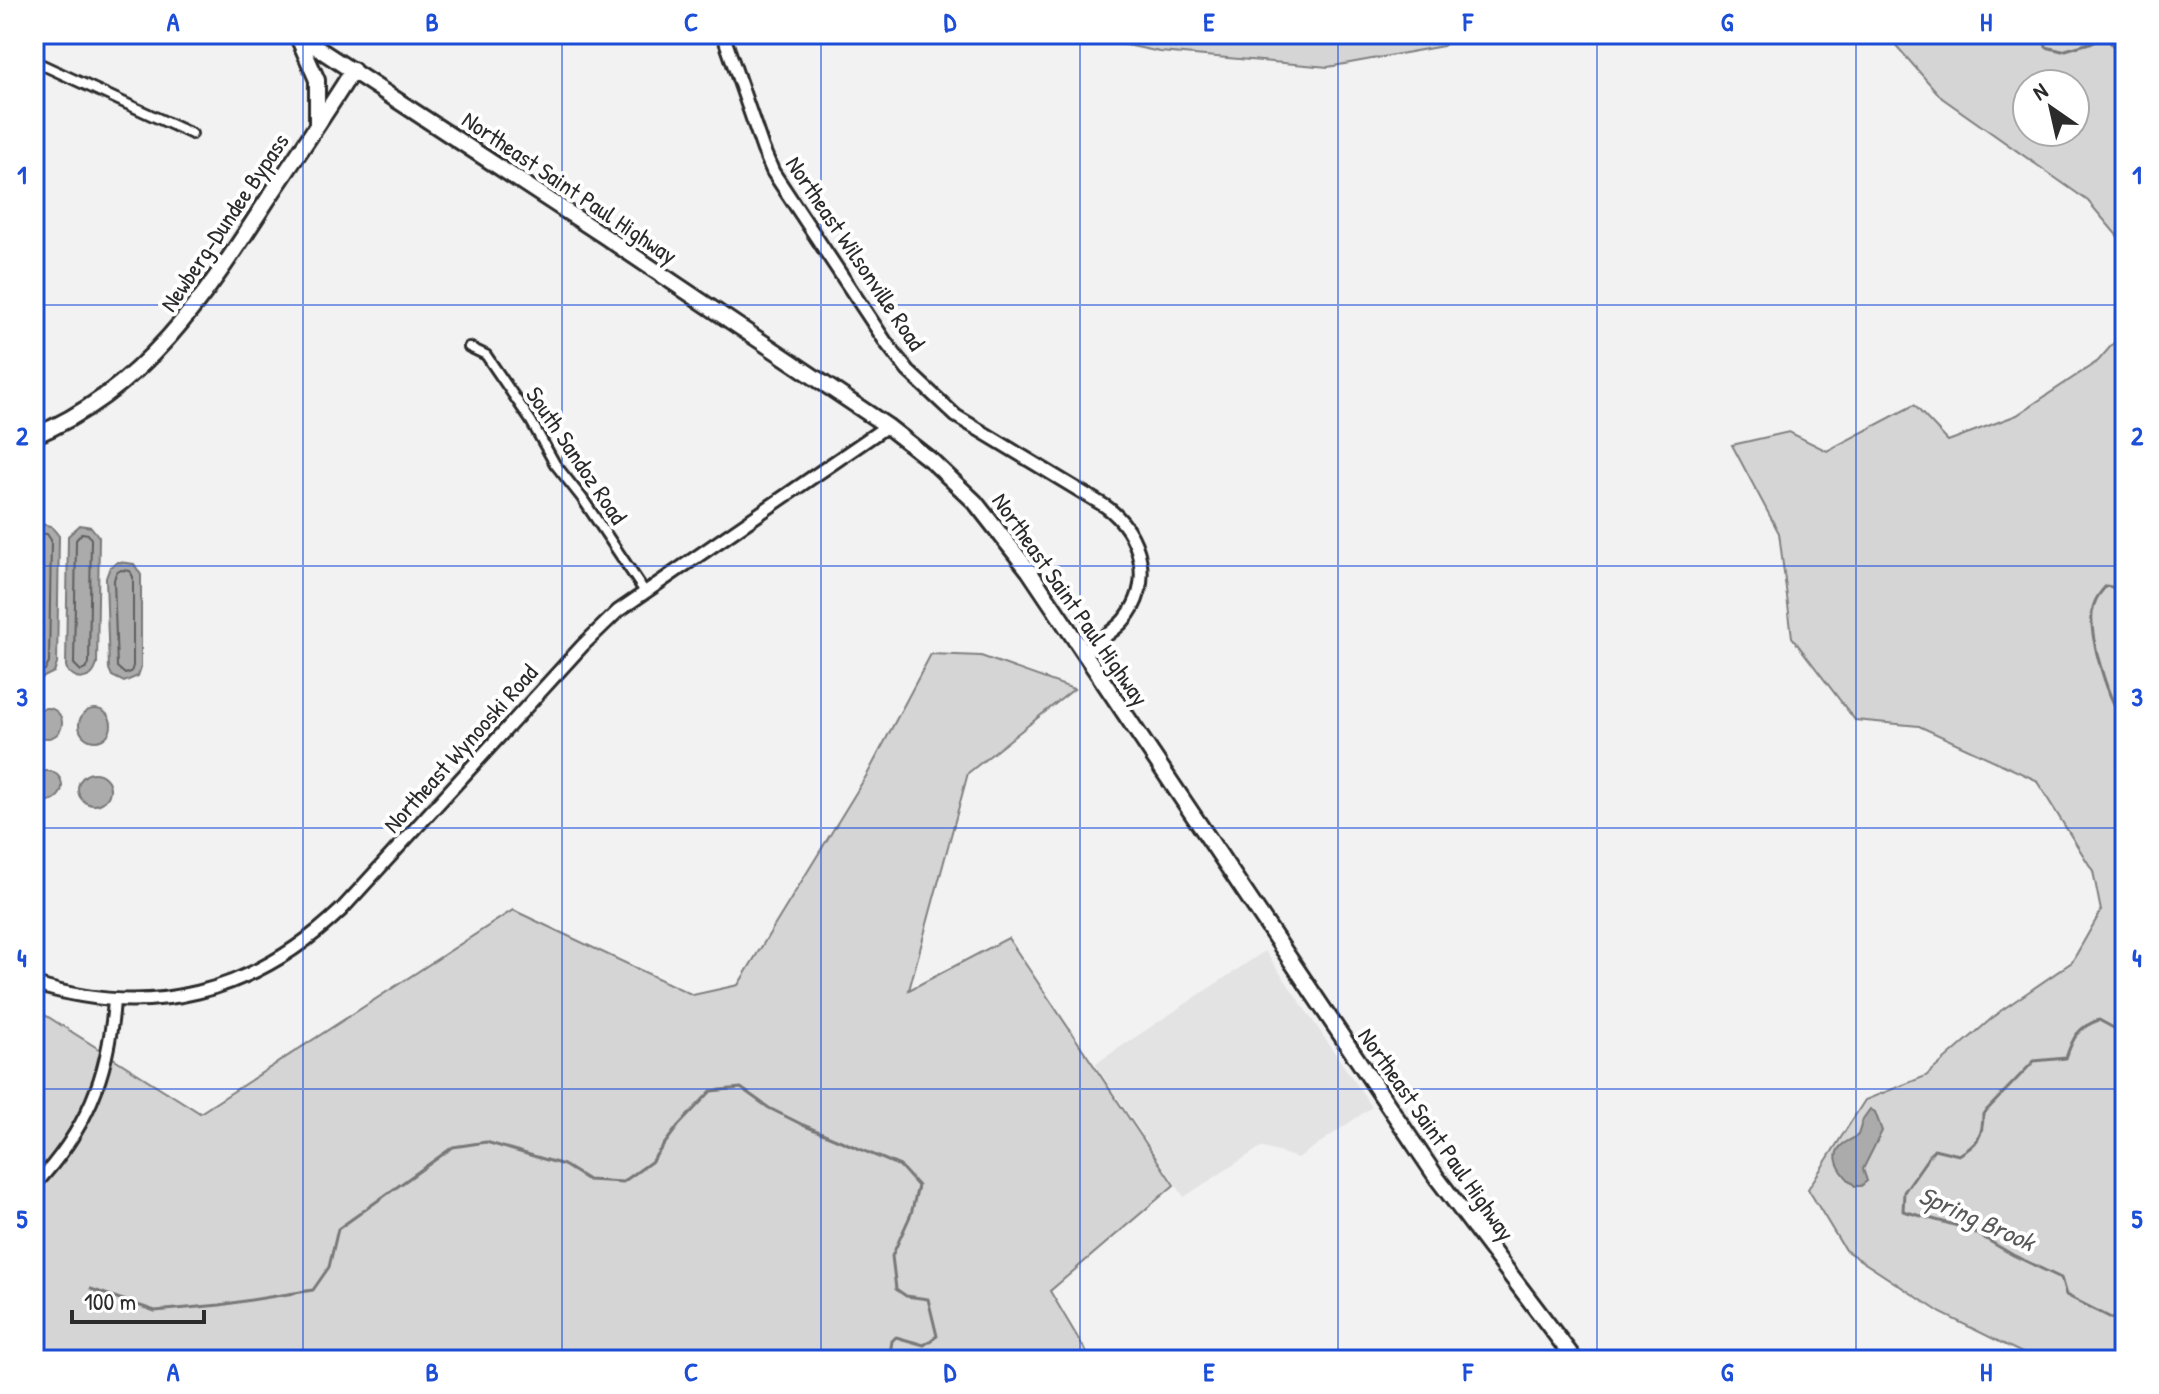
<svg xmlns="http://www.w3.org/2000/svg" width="2159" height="1394" font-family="'Patrick Hand',sans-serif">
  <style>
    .built { fill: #e3e3e3 }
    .green { fill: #d5d5d5; stroke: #808080; stroke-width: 2; fill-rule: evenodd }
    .water { fill: #ababab; stroke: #787878; stroke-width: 2 }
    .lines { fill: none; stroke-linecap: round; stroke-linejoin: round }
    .shore { stroke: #5e5e5e; stroke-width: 2 }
    .stream { stroke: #787878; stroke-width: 3 }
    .minor-casing { stroke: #2b2b2b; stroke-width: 14 }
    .tertiary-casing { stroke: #2b2b2b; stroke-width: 16 }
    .secondary-casing { stroke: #2b2b2b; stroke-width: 17 }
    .trunk-casing { stroke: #2b2b2b; stroke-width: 20 }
    .minor { stroke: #fff; stroke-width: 8 }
    .tertiary { stroke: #fff; stroke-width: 10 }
    .secondary { stroke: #fff; stroke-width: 11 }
    .trunk { stroke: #fff; stroke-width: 14 }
    .grid { fill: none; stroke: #1d4ed8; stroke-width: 2; stroke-opacity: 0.55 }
    .labels { text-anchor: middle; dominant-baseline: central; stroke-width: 8; stroke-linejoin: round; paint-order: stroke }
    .street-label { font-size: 24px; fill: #2b2b2b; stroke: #fff }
    .water-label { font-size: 26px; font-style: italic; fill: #585858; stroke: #fff }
    .neatline { fill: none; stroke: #1d4ed8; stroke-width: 3 }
    .grid-label { font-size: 26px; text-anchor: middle; font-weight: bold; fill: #1d4ed8 }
  </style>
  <rect width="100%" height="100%" fill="#f2f2f2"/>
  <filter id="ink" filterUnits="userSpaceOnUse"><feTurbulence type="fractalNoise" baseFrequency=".0125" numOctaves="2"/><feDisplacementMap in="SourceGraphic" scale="16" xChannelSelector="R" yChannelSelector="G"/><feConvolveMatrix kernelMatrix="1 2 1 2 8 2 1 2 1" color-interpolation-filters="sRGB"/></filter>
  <g filter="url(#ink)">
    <polygon class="built" points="1265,951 1372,1107 1298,1158 1261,1147 1184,1197 1095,1064"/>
    <g class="green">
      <polygon points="1074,34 1460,34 1443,46 1328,67 1160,52"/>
      <path d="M1886 34H2125V245L2088 201 1942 98ZM2027 84H2075V132H2027Z"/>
      <polygon points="2125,330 2125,1360 2036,1360 1941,1313 1845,1250 1808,1189 1865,1100 1926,1076 1999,1012 2072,962 2101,911 2093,871 2036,780 1919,726 1855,720 1792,637 1779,533 1732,445 1789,432 1827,451 1914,405 1948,441 2017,415 2098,361"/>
      <polygon points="931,654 981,656 1074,689 968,773 909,990 1008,938 1174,1185 1050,1291 1091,1360 34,1360 34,1008 200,1113 513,910 693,995 738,985 868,773"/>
    </g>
    <g class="water">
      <polygon points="40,524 51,526 59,536 57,664 54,672 40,679 34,677 34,527"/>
      <path d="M80 525 91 527 99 537 97 664C94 674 91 677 80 679L68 672 66 666 68 536Z"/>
      <polygon points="118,562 134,564 141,575 141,667 138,676 124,682 112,676 109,669 106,578 110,567"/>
      <circle cx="47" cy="723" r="15"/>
      <circle cx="95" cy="725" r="16"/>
      <circle cx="47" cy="786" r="15"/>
      <circle cx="94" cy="789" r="16"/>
      <path d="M1870 1109 1875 1112 1882 1131 1863 1169 1867 1181 1861 1186H1855C1845 1177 1828 1159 1841 1146 1845 1141 1852 1140 1858 1135L1863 1119Z"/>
    </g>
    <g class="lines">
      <g class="shore">
        <polyline points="34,533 47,534 51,540 49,663 45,670 34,670"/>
        <polygon points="82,533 88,534 91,539 89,663 87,668 81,671 74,664 76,540"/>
        <polyline points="34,544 40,548 39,656 34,660"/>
        <polygon points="121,570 130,571 133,577 133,666 131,672 125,674 117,667 114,580 116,573"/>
      </g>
      <g class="stream">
        <polyline points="2044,34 2046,47 2062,51 2107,38 2125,61"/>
        <path d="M2125 590 2106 586C2098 595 2093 602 2092 614 2090 638 2108 703 2125 721"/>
        <polyline points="2125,748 2118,763 2125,766"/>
        <path d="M2125 1056 2121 1032 2099 1020C2078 1027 2073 1037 2066 1058L2034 1061 1983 1114C1983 1136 1978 1144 1959 1155L1934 1149 1904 1192 1903 1211 1969 1229 2013 1255 2061 1278 2066 1295 2125 1325"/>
        <polyline points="2125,1072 2125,1084"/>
        <polyline points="91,1289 155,1311 220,1305 313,1290 329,1267 338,1229 453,1147 486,1142 564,1165 588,1180 623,1182 651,1162 678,1126 711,1091 741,1088 769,1108 803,1125 900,1166 918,1186 911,1214 892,1256 896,1289 906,1296 928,1299 937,1336 924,1345 896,1337 892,1341 889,1360"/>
      </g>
      <defs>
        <g id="minor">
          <polyline points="34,61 192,134"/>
          <polyline points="469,347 486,355 531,421 555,464 582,498 645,592"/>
        </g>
        <path id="tertiary" d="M34 1186C86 1131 109 1076 114 1000"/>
        <g id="secondary">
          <path d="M723 34 763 149 773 172 887 344 908 371 956 416 1105 506C1142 532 1155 585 1123 621 1112 633 1097 642 1083 651"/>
          <path d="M34 984C150 1021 254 993 341 910L583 645 618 611 887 426"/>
        </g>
        <g id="trunk">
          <polyline points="296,34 604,236 887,426 933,462 975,502 1029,571 1437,1178 1575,1360"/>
          <polyline points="297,35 317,80 317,125"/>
          <path d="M34 436C144 390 204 298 266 202 295 158 325 115 353 70"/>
        </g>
      </defs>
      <use href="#minor" class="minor-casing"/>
      <use href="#tertiary" class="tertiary-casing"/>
      <use href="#secondary" class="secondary-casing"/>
      <use href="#trunk" class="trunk-casing"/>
      <use href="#minor" class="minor"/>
      <use href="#tertiary" class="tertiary"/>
      <use href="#secondary" class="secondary"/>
      <use href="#trunk" class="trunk"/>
    </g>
  </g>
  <path class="grid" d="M303 34V1360M562 34V1360M821 34V1360M1080 34V1360M1338 34V1360M1597 34V1360M1856 34V1360M34 305H2125M34 566H2125M34 828H2125M34 1089H2125"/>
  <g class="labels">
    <g class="street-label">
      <text transform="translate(570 187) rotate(34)">Northeast Saint Paul Highway</text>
      <text transform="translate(224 222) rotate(-56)">Newberg-Dundee Bypass</text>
      <text transform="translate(856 253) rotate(56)">Northeast Wilsonville Road</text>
      <text transform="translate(577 455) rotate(56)">South Sandoz Road</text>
      <text transform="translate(1071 599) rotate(55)">Northeast Saint Paul Highway</text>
      <text transform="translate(460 748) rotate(-48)">Northeast Wynooski Road</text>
      <text transform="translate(1437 1134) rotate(55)">Northeast Saint Paul Highway</text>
    </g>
    <g class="water-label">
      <text transform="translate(1977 1218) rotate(24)">Spring Brook</text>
    </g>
  </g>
  <rect width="2159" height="1394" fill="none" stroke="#fff" stroke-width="88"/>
  <g transform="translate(2051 108) rotate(326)"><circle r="38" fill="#ffffff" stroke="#aaaaaa" stroke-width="2"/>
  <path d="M0-6L14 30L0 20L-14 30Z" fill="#2b2b2b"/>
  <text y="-12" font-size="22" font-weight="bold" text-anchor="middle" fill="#2b2b2b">N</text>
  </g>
  <path d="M72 1310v12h132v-12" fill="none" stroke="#2b2b2b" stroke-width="4"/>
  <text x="84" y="1310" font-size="24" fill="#2b2b2b" stroke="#ffffff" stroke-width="6" paint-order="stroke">100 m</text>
  <rect x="44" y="44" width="2071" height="1306" class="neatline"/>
  <g class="grid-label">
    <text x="173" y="31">A</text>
    <text x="432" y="31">B</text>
    <text x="691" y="31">C</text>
    <text x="950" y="31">D</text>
    <text x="1209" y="31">E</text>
    <text x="1468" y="31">F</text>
    <text x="1727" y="31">G</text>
    <text x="1986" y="31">H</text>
    <text x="22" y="184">1</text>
    <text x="2137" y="184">1</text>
    <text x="22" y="445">2</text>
    <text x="2137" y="445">2</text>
    <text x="22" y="706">3</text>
    <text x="2137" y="706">3</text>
    <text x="22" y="967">4</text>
    <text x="2137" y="967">4</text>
    <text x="22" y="1228">5</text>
    <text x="2137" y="1228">5</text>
    <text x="173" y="1381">A</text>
    <text x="432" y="1381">B</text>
    <text x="691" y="1381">C</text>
    <text x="950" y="1381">D</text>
    <text x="1209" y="1381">E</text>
    <text x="1468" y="1381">F</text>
    <text x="1727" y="1381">G</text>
    <text x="1986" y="1381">H</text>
  </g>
</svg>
